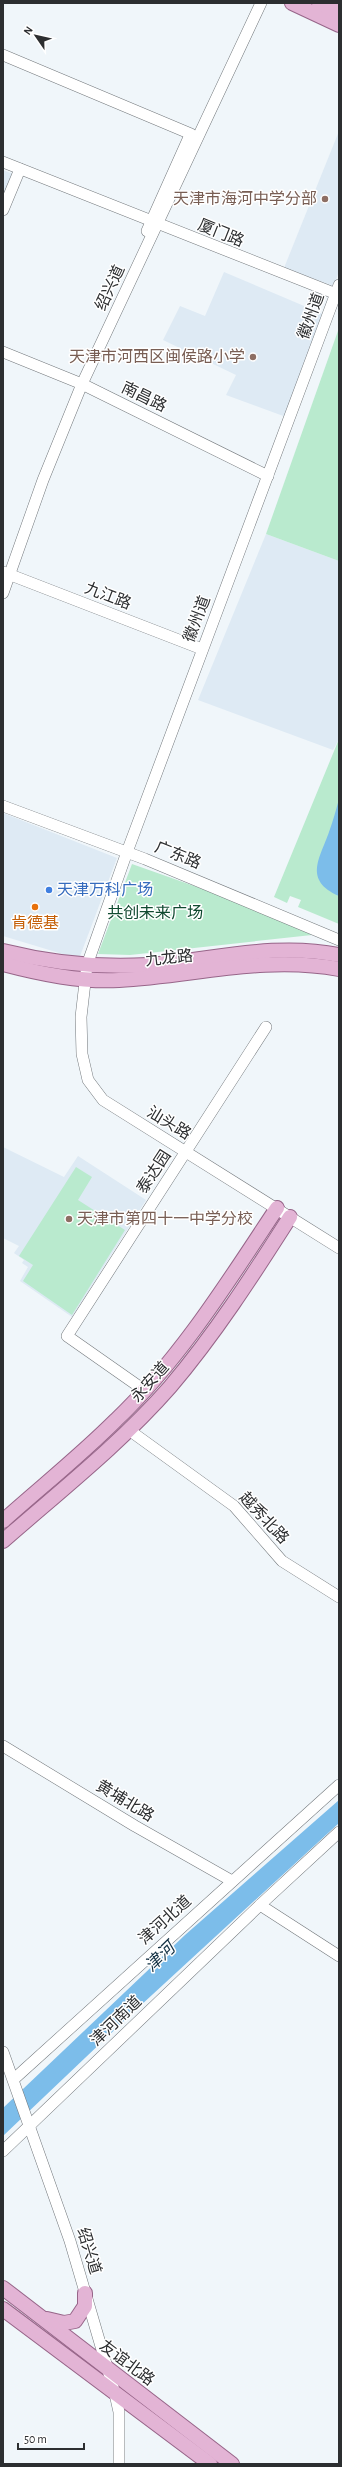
<svg xmlns="http://www.w3.org/2000/svg" width="342" height="2467" font-family="'Alegreya Sans','Noto Sans SC',sans-serif">
  <style>
    .built { fill: #deeaf4 }
    .park { fill: #b9eace }
    .water { fill: #7cbdea }
    .lines { fill: none; stroke-linecap: round; stroke-linejoin: round }
    .minor-casing { stroke: #73787c; stroke-width: 12 }
    .major-casing { stroke: #976589; stroke-width: 16 }
    .minor { stroke: #fff; stroke-width: 11 }
    .major { stroke: #e3b4d5; stroke-width: 14 }
    .education-dot { fill: #8d6e63; stroke: #fff; stroke-width: 1.5 }
    .shop-dot { fill: #3f7fe0; stroke: #fff; stroke-width: 1.5 }
    .food-dot { fill: #e8710a; stroke: #fff; stroke-width: 1.5 }
    .labels { text-anchor: middle; dominant-baseline: central; stroke-width: 3; stroke-linejoin: round; paint-order: stroke }
    .education-label { font-size: 16px; fill: #785e54; stroke: #fff; text-anchor: end }
    .street-label { font-size: 16px; fill: #2c2e30; stroke: #fff }
    .shop-label { font-size: 16px; fill: #366cbe; stroke: #fff; text-anchor: start }
    .park-label { font-size: 16px; fill: #104a30; stroke: #fff }
    .food-label { font-size: 16px; fill: #c56008; stroke: #fff }
    .water-label { font-size: 17px; font-style: italic; fill: #123043; stroke: #fff }
  </style>
  <rect width="100%" height="100%" fill="#f0f6fa"/>
  <g class="built">
    <polygon points="339,131 339,271 334,286 284,268"/>
    <polygon points="3,170 13,174 3,197"/>
    <polygon points="224,272 323,314 286,417 226,395 236,375 163,340 180,306 205,316"/>
    <polygon points="266,534 339,561 339,739 333,750 198,700"/>
    <polygon points="3,813 117,858 79,959 3,936"/>
    <polygon points="3,1147 64,1177 78,1156 146,1200 72,1317 20,1281 28,1267 22,1263 24,1260 14,1253 19,1246 3,1238"/>
  </g>
  <g class="park">
    <polygon points="339,328 339,561 266,534"/>
    <polygon points="339,739 339,924 298,907 301,900 290,896 287,903 274,897"/>
    <polygon points="132,864 245,904 312,935 130,955 98,954"/>
    <polygon points="76,1167 92,1177 78,1200 125,1230 72,1315 23,1281 33,1265 19,1256"/>
  </g>
  <g class="water">
    <path d="M339 799V896C303 880 320 858 329 832 333 821 336 810 339 799Z"/>
    <polygon points="339,1800 339,1823 127,2018 3,2136 3,2108 185,1935"/>
  </g>
  <g class="lines">
    <defs>
      <g id="minor">
        <polyline points="3,55 191,134"/>
        <polyline points="3,162 339,295"/>
        <polyline points="3,210 20,169"/>
        <polyline points="147,231 190,135"/>
        <polyline points="339,285 127,852 87,965 81,1017 82,1054 88,1080 103,1100 339,1248"/>
        <polyline points="3,352 82,384 268,476"/>
        <polyline points="3,572 202,649"/>
        <polyline points="3,593 43,480 82,384 261,3"/>
        <polyline points="3,806 145,859 339,940"/>
        <polyline points="144,1390 67,1336 266,1027"/>
        <polyline points="129,1430 234,1506 282,1561 339,1597"/>
        <polyline points="3,1746 135,1826 232,1881"/>
        <polyline points="260,1905 339,1956"/>
        <polyline points="3,2052 70,2241 115,2394 119,2412 119,2464"/>
        <polyline points="14,2079 339,1785"/>
        <polyline points="3,2151 260,1905 339,1832"/>
      </g>
      <g id="major">
        <polyline points="292,3 339,25"/>
        <polyline points="319,3 339,12"/>
        <path d="M3 951C51 963 99 968 148 965 213 960 274 942 339 955"/>
        <path d="M3 964C41 974 80 982 119 980 194 976 264 955 339 969"/>
        <path d="M3 1521C41 1487 80 1456 116 1420 180 1359 228 1282 277 1208"/>
        <path d="M3 1541C60 1491 120 1444 170 1387 215 1334 253 1275 290 1217"/>
        <polyline points="3,2288 232,2464"/>
        <polyline points="3,2309 210,2464"/>
        <polyline points="47,2319 64,2323 75,2321 85,2306 85,2293"/>
      </g>
    </defs>
    <use href="#minor" class="minor-casing"/>
    <use href="#major" class="major-casing"/>
    <use href="#minor" class="minor"/>
    <use href="#major" class="major"/>
  </g>
  <g class="education-dot">
    <circle cx="325" cy="199" r="4"/>
    <circle cx="253" cy="357" r="4"/>
    <circle cx="69" cy="1219" r="4"/>
  </g>
  <circle class="shop-dot" cx="49" cy="890" r="4"/>
  <circle class="food-dot" cx="35" cy="907" r="4"/>
  <g class="labels">
    <g class="education-label">
      <text x="317" y="199">天津市海河中学分部</text>
      <text x="245" y="357">天津市河西区闽侯路小学</text>
      <text x="77" y="1219" text-anchor="start">天津市第四十一中学分校</text>
    </g>
    <g class="street-label">
      <text transform="translate(221 233) rotate(22)">厦门路</text>
      <text transform="translate(110 288) rotate(-65)">绍兴道</text>
      <text transform="translate(311 316) rotate(-70)">徽州道</text>
      <text transform="translate(144 397) rotate(26)">南昌路</text>
      <text transform="translate(108 596) rotate(21)">九江路</text>
      <text transform="translate(197 619) rotate(-69)">徽州道</text>
      <text transform="translate(178 855) rotate(22)">广东路</text>
      <text transform="translate(169 958) rotate(-6)">九龙路</text>
      <text transform="translate(169 1123) rotate(31)">汕头路</text>
      <text transform="translate(154 1172) rotate(-57)">泰达园</text>
      <text transform="translate(150 1382) rotate(-48)">永安道</text>
      <text transform="translate(264 1518) rotate(47)">越秀北路</text>
      <text transform="translate(125 1801) rotate(31)">黄埔北路</text>
      <text transform="translate(165 1920) rotate(-42)">津河北道</text>
      <text transform="translate(116 2021) rotate(-44)">津河南道</text>
      <text transform="translate(89 2251) rotate(73)">绍兴道</text>
      <text transform="translate(127 2363) rotate(37)">友谊北路</text>
    </g>
    <g class="shop-label">
      <text x="57" y="890">天津万科广场</text>
    </g>
    <g class="park-label">
      <text x="155" y="913">共创未来广场</text>
    </g>
    <g class="food-label">
      <text x="35" y="923">肯德基</text>
    </g>
    <g class="water-label">
      <text transform="translate(160 1957) rotate(-44)">津河</text>
    </g>
  </g>
  <rect width="342" height="2467" fill="none" stroke="#2c2e30" stroke-width="8"/>
  <g transform="translate(36 36) rotate(304)" stroke="#ffffff" stroke-width="3" paint-order="stroke">
  <path d="M0-3L7 15L0 10L-7 15Z" fill="#2c2e30"/>
  <text y="-6" font-size="11" font-weight="bold" text-anchor="middle" fill="#2c2e30">N</text>
  </g>
  <path d="M18 2443v6h66v-6" fill="none" stroke="#2c2e30" stroke-width="2"/>
  <text x="24" y="2443" font-size="12" fill="#2c2e30" stroke="#ffffff" stroke-width="3" paint-order="stroke">50 m</text>
</svg>
